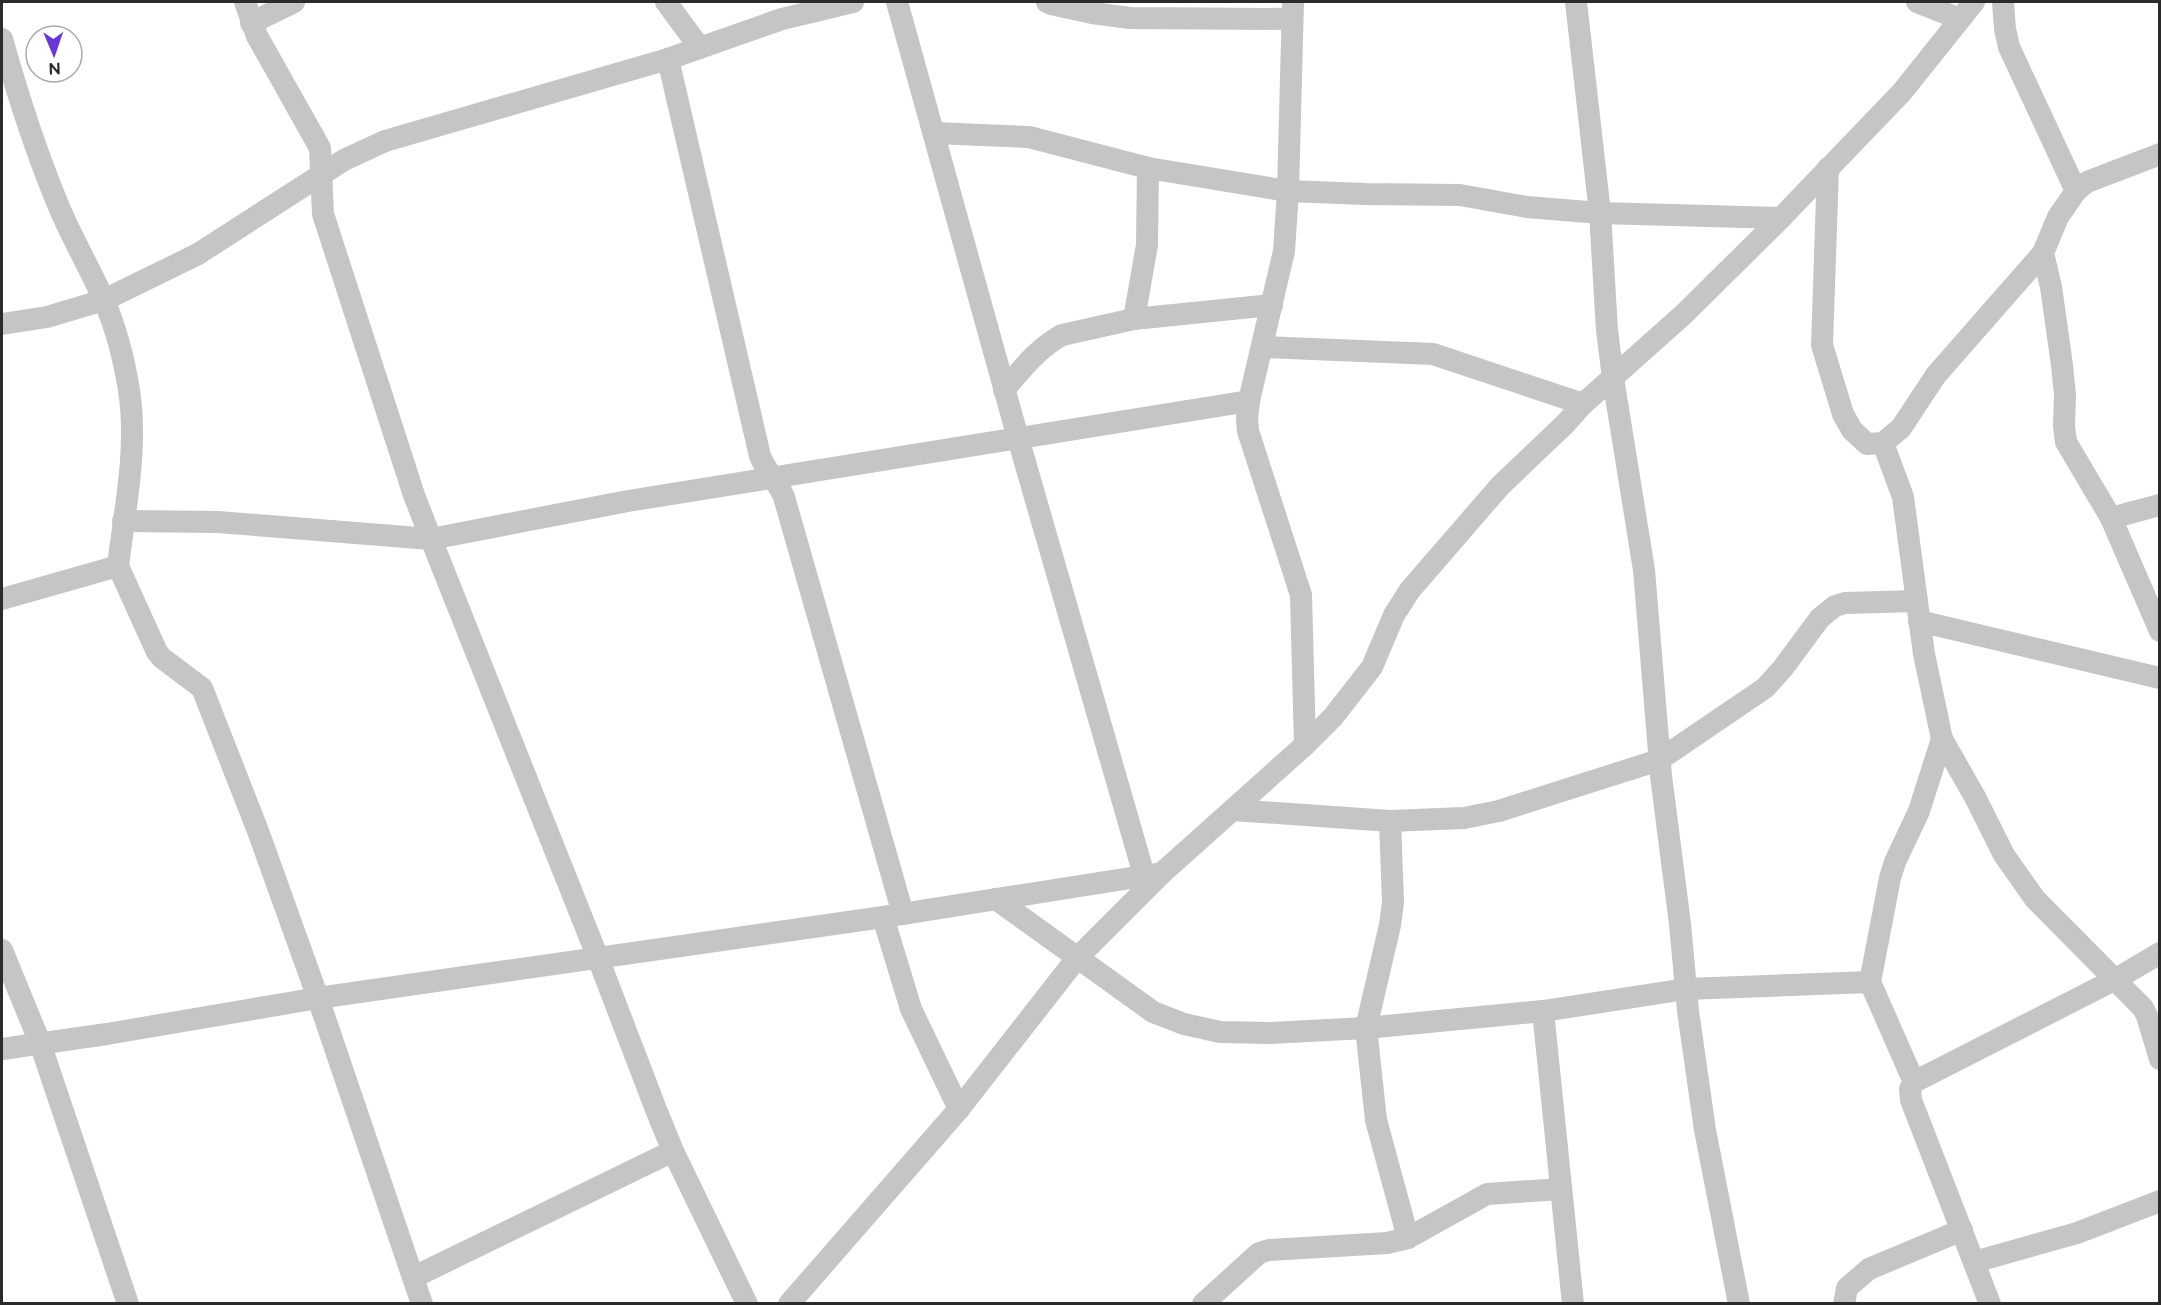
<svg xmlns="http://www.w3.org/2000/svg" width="2161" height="1305" font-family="Raleway,sans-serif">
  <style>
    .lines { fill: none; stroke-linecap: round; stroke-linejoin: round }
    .minor { stroke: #c5c5c5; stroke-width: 22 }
  </style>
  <rect width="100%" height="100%" fill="#fff"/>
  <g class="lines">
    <g class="minor">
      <polyline points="245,2 257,36 320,148 323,214 414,495 431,539 598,958 657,1112 673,1151 747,1304"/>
      <polyline points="666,2 700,48"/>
      <polyline points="897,2 1018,438 1144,875"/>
      <polyline points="1047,2 1051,4 1092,13 1130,18 1292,19"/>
      <polyline points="1293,2 1288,191 1284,251 1249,401 1247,419 1248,431 1301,595 1305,745"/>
      <polyline points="1576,2 1600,213 1607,330 1613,378 1644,570 1661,776 1680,924 1688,1011 1705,1130 1739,1304"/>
      <polyline points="1917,2 1960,19"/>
      <polyline points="2003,2 2005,29 2009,47 2076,191"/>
      <polyline points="251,23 294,2"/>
      <path d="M2 39C18 96 36 152 59 207 72 238 89 267 103 298 115 325 124 359 129 390 138 449 125 507 118 566L2 599"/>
      <path d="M668 59 760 456C766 471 778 482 784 497L903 914"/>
      <polyline points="934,133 1029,137 1148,168 1288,191 1365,194 1460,195 1527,207 1600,213 1781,218"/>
      <polyline points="2160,154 2087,182 2076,191 2058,217 2043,253 2051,287 2062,365 2065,395 2064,426 2066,442 2111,518 2160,631"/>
      <polyline points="1828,168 1822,345 1843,414 1852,430 1867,444 1883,443 1903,497 1924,654 1942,739 1975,797 2004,855 2035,899 2143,1008 2147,1016 2160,1059"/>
      <polyline points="1134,319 1147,245 1148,168"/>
      <polyline points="2,324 47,317 104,300 198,254 344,160 385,141 668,59 782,19 853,2"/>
      <polyline points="1262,347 1433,354 1583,404"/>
      <path d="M1004 390C1021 370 1038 348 1062 335L1134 319 1272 305"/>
      <polyline points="1883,443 1901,428 1936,375 2043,253"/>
      <polyline points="2111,518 2160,505"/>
      <polyline points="123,521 218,522 431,539 628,501 1249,401"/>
      <polyline points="118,566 157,652 162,658 202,688 258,831 318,998 422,1304"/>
      <polyline points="1919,621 2160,678"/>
      <polyline points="1233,810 1390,821 1464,818 1499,811 1659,760 1765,688 1783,668 1820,618 1835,606 1845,603 1917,601"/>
      <polyline points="1390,821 1393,902 1390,925 1366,1028 1376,1120 1408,1238"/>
      <polyline points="996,899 1153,1012 1184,1024 1220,1032 1270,1033 1366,1028 1543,1011 1686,989 1870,982"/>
      <polyline points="883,917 911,1009 959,1109"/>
      <polyline points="2,950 40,1043 128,1304"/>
      <polyline points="1543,1011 1573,1304"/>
      <polyline points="2,1049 107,1034 318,998 883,917 1162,873"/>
      <polyline points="1914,1082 1870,982 1890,878 1895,862 1919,811 1942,739"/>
      <polyline points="1974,1262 2077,1233 2160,1201"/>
      <polyline points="414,1277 673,1151"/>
      <polyline points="789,1304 959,1109 1077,958 1162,873 1305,745 1333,717 1372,667 1394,615 1410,590 1500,486 1565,424 1583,404 1684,314 1781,218 1902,92 1974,2"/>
      <polyline points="1203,1304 1259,1253 1269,1250 1387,1243 1408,1238 1487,1194 1561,1189"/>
      <polyline points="1844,1304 1847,1288 1869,1269 1962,1230"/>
      <polyline points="1990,1304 1911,1100 1910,1089 1914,1082 2116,979 2160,953"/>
    </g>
  </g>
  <rect width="2161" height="1305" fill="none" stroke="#2b2b2b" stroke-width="6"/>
  <g transform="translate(54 54) rotate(178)"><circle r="28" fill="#ffffff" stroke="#aaaaaa" stroke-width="1.5"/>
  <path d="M0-4.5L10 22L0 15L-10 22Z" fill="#6837d8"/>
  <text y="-9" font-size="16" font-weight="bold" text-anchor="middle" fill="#2b2b2b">N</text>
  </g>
</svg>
